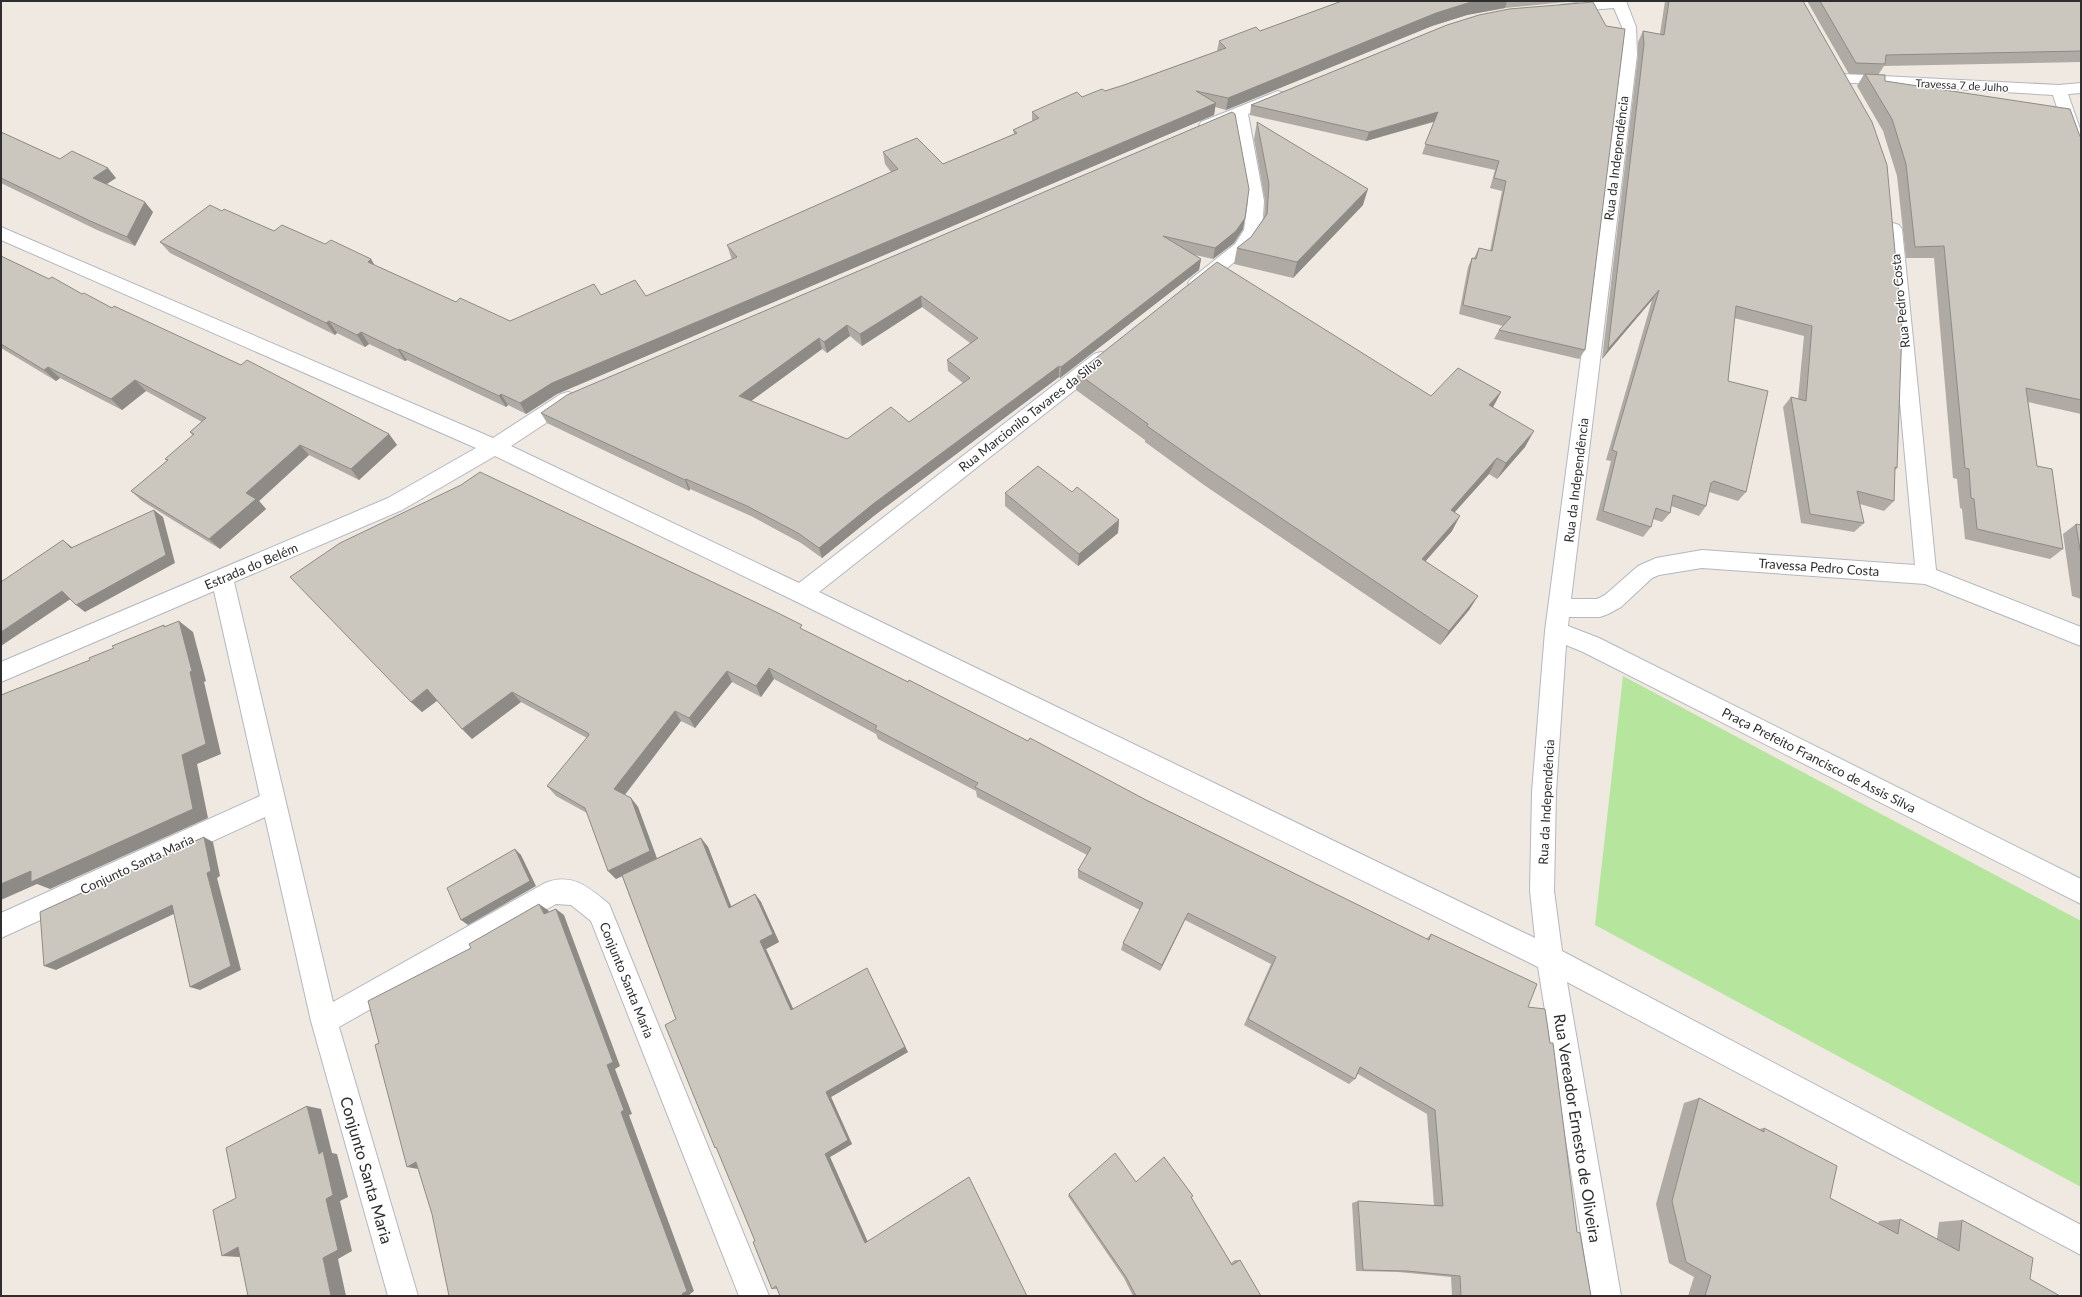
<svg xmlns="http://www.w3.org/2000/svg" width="2082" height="1297" font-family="Lato,sans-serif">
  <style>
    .green { fill: #b6e59e }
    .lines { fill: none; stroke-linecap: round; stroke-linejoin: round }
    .minor-casing { stroke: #b4b7c1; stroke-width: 2 }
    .minor { fill: #fff; fill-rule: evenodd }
    .wall { fill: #afaba4; fill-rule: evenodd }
    .shaded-wall { fill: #8e8b86 }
    .building { fill: #cbc7bf; stroke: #8e8b86; fill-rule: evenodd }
    .labels { text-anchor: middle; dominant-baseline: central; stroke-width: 3; stroke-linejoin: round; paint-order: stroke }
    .far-street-label { font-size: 11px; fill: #2e2e2e; stroke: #fff }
    .street-label { font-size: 13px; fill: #2e2e2e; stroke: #fff }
    .near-street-label { font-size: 16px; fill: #2e2e2e; stroke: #fff }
  </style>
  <rect width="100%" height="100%" fill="#efe9e1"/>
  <polygon class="green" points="1623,676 2081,921 2081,1187 1595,925"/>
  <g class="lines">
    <defs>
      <g id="minor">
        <path d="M1593 1H1626L1636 27 1637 55 1571 599H1597L1605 595 1638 566 1656 558 1702 550 1915 565 1884 229 1887 225 1893 223 1899 225 1902 229 1936 570 2081 627V646L1925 584 1702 568 1659 575 1652 578 1621 607 1608 614 1600 617H1569L1568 626 1599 638 2081 879V904L1583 652 1566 645 1556 792 1554 891 1562 951 2081 1225V1255L1567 982 1621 1296H1591L1538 967 793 600 495 456 402 510 234 582 333 1002 545 883C573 872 589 888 609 904L769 1296H739L591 921 571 905 556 904 339 1027 418 1296H388L311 1021 265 817 1 938V913L260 796 214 591 1 682V662L388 498 476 448 1 240V227L493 438 561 394 568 392 575 394 578 399 575 404 511 446 799 583 1094 354 1101 352 1108 354 1110 359 1108 364 819 592 1535 938 1530 891 1532 792 1545 631 1621 55 1622 27 1614 8 1565 12 1560 11 1558 8 1560 5Z"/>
        <polygon points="1843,74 2059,85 2081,83 2081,93 2068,94 2081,132 2081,162 2075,161 2073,157 2053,95 1837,82 1835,79 1837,76"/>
        <polygon points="1278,91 1284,93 1286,96 1284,99 1248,114 1264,201 1262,230 1247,252 1203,287 1197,289 1191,287 1188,283 1191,279 1235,244 1244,230 1248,201 1234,121 1213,130 1207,131 1201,130 1199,126 1201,122"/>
      </g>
    </defs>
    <use href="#minor" class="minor-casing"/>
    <use href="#minor" class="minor"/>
  </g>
  <g class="wall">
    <polygon points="1341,1 1576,1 1505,8 1467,15 1432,26 1226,110 1215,107 1214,115 557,394 526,414 508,405 506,407 407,360 405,361 369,344 365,347 337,333 335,335 170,253 160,242 222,211 274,231 325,244 371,259 374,265 456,302 510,321 601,295 646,296 732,259 731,257 727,245 891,172 885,164 883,152 943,164 1014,134 1013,130 1032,121 1032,112 1124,85 1217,51 1219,41 1260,31"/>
    <polygon points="1665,1 1803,1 1897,468 1895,470 1894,501 1884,511 1860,504 1864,523 1854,532 1801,523 1783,407 1791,397 1798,399 1804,336 1734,318 1728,381 1746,492 1738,501 1709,492 1706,506 1699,516 1671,506 1670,513 1662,522 1653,519 1651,527 1643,537 1596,520 1611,461 1606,460 1652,300 1602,359 1638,55 1638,42 1643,31 1660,34"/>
    <polygon points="1807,1 2081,1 2081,62 1884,66 1878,75 1885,81 2081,139 2081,414 2028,402 2037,466 2063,549 2050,559 1965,539 1962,509 1960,508 1957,479 1953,478 1934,258 1906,258 1897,176 1883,131 1857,86 1864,74 1849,74"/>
    <polygon points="1447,25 1585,350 1579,359 1494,339 1499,330 1503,326 1459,314 1468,267 1472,258 1474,258 1479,248 1490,251 1502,191 1490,188 1495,170 1422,154 1434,122 1366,141 1250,115 1251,105"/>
    <path d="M1232 112 1243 229 1234 243 1213 259 1195 255 1201 259 1199 270 1060 378 1059 377 875 515 822 558 801 543 751 516 690 489 689 491 547 423 541 413ZM922 307 970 343 947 360 948 371 963 383 909 422 847 439 751 401 822 349 827 353 850 336 862 346Z"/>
    <polygon points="1257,122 1363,205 1293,278 1234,264 1237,248 1251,237 1264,218 1265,201 1254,139"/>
    <polygon points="1,132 60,159 116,178 106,184 153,212 135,246 97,230 1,183"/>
    <polygon points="1,256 49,279 389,434 397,445 359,480 309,455 259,501 266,509 220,549 142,501 131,491 167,461 165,459 193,436 190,432 202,422 146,391 122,410 60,378 56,381 1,348"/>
    <polygon points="1077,373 1431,396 1501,392 1493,407 1525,447 1497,479 1489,474 1455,512 1452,531 1425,562 1478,596 1469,610 1440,645 1204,485 1145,442 1145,440 1076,390"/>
    <polygon points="1072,492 1119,520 1118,533 1078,566 1005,506 1005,493"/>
    <polygon points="2076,524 2081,525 2081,599 2072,596 2063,534"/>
    <polygon points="803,630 908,682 1028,741 1426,939 1431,934 1528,1007 1591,1296 1452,1296 1451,1277 1398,1272 1356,1271 1352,1203 1358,1201 1434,1206 1427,1114 1358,1074 1355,1079 1349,1084 1244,1025 1271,964 1185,920 1160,971 1121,950 1123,943 1140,910 1078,878 1078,870 1087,855 977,797 976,791 878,739 876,734 774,679 761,697 732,682 695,728 681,721 625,795 631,798 638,807 657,858 701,838 708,847 731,906 755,894 761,902 779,942 766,949 793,1009 908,1052 831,1097 852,1144 830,1157 868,1242 1028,1296 772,1289 676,1019 622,876 616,879 608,871 587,813 556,796 547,786 587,738 521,702 472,739 437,701 422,712 411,702"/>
    <polygon points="1699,1098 1759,1129 1764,1128 1830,1198 1878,1224 1879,1221 1900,1219 1937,1239 1939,1222 1962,1220 2030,1279 2060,1296 1688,1296 1694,1277 1669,1263 1656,1204 1684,1103"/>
    <polygon points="1136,1182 1191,1197 1231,1263 1235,1260 1240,1260 1261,1296 1133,1296 1124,1278 1068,1196 1069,1194"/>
  </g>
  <g class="shaded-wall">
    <polygon points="1478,1 1507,1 1505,8 1467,15 1432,26 1226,110 1228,98 1436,13 1471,2"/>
    <polygon points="1216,103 1214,115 557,394 526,414 520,403 552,383"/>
    <polygon points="1438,112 1435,121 1366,141 1369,132"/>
    <polygon points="108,168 116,178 101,188 93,178"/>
    <polygon points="1368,189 1363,205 1293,278 1297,262"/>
    <polygon points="145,202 153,212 135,246 127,237"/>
    <polygon points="1245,218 1243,229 1234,243 1213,259 1215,248"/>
    <polygon points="371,259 378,271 368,262"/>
    <polygon points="1201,259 1199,270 1060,378 1061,367"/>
    <polygon points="1659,290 1652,300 1602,359 1608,349"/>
    <polygon points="921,296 922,307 862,346 860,334"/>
    <polygon points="329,321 337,333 335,335 326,323"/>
    <polygon points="847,325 850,336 827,353 824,342"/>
    <polygon points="361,332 369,344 365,347 357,335"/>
    <polygon points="819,338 822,349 743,407 739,396"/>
    <polygon points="399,349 407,360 405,361 398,350"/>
    <polygon points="1059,366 1059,377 875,515 822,558 819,548 873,504"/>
    <polygon points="48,367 60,378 56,381 44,370"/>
    <polygon points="135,380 146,391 122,410 111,399"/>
    <polygon points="1501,392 1492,409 1489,405"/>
    <polygon points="501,394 508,405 506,407 499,396"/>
    <polygon points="1534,431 1525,447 1497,479 1506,463"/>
    <polygon points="389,434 397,445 359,480 351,469"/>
    <polygon points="300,445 309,455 259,501 266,509 220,549 209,539 246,493"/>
    <polygon points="1497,458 1489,474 1443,525 1451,510"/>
    <polygon points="686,479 690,489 689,491 685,480"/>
    <polygon points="154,510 163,517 175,563 85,612 76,605"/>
    <polygon points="1460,516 1452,531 1414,574 1422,559"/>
    <polygon points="1119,520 1118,533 1078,566 1079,554"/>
    <polygon points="63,540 73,548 71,548"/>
    <polygon points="62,591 72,598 1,646 1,632"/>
    <polygon points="1478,596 1469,610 1440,645 1449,631"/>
    <polygon points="179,621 193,632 206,681 204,682 221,754 197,764 208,818 50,889 37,884 1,900 1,884 182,755 190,672"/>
    <polygon points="769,668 774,679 761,697 756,686"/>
    <polygon points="727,671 732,682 695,728 689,718"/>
    <polygon points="427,689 438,700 422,712 411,702"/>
    <polygon points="512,692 521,702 472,739 462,729"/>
    <polygon points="675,711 681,721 622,798 614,789"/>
    <polygon points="631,798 638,807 657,859 616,879 608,871"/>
    <polygon points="204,837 213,842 220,876 217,878 241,970 200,990 190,987 207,873"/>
    <polygon points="701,838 708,847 735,916 729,908"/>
    <polygon points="515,849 521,855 536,886 468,925 461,920"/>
    <polygon points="755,894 761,902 779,942 766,949 797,1017 791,1010 760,941"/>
    <polygon points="539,904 548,910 553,921 544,914"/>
    <polygon points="172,905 182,910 56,970 44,966"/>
    <polygon points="556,909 564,915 620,1066 615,1069 632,1114 629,1115 694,1291 689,1295 690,1296 683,1296 621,1112 607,1065"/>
    <polygon points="1188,913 1185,920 1160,971 1162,965"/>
    <polygon points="870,975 908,1052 831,1097 852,1144 830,1157 869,1245 865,1243 825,1154 826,1092"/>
    <polygon points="307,1106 321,1109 332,1153 337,1154 348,1197 340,1201 352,1251 338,1259 346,1296 331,1296 323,1258 326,1199 319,1154"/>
    <polygon points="416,1162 418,1169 407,1167"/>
    <polygon points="238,1247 254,1248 239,1257 222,1256"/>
  </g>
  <g class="building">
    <polygon points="1342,1 1478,1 1471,2 1436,13 1228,98 1196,91 1216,103 552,383 520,403 501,394 499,396 399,349 398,350 361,332 357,335 329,321 326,323 160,242 210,205 222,211 224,209 274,231 282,225 325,244 331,240 371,259 368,262 456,302 460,298 510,321 594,284 601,295 635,280 646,296 737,257 727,245 898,169 883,152 917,138 943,164 1017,133 1013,130 1039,118 1032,112 1077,92 1082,97 1102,89 1105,91 1124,85 1226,48 1219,41 1256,27 1260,31"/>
    <polygon points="1669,1 1803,1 1872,122 1887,165 1902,328 1897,468 1895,467 1894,501 1857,491 1864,523 1810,514 1791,397 1806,401 1812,326 1736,306 1728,381 1768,391 1746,492 1714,481 1711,483 1706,506 1673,495 1670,513 1656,508 1651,527 1603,511 1617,452 1612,450 1659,290 1608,349 1644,44 1643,31 1664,35"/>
    <polygon points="1820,1 2081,1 2081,51 1886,55 1885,64 1856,63"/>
    <polygon points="1593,2 1606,26 1625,29 1585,350 1499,330 1511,317 1463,305 1472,258 1476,259 1479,248 1492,251 1506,181 1494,178 1499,161 1425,144 1438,112 1369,132 1251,105 1447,25 1479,15 1509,9"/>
    <polygon points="1865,74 1885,75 1885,81 2070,109 2081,139 2081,400 2026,388 2037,466 2052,469 2063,549 1977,529 1974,499 1971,498 1969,469 1965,468 1944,246 1915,247 1906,164 1892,119"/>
    <path d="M1232 112 1235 114 1249 189 1245 218 1236 231 1215 248 1163 236 1201 259 1061 367 1059 366 873 504 819 548 798 533 747 506 686 479 685 480 541 413 567 395ZM921 296 978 338 947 360 970 378 909 422 891 407 847 439 739 396 819 338 824 342 847 325 860 334Z"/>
    <polygon points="1257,122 1368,189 1297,262 1237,248 1251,237 1267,214 1269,184"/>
    <polygon points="1,132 60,159 72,151 108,168 93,178 145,202 127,237 88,220 1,178"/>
    <polygon points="1,256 49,279 52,277 82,294 84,293 112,308 114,306 241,365 247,360 389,434 351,469 300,445 246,493 256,499 209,539 131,491 168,460 165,459 194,434 190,432 206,418 135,380 111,399 48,367 44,370 1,344"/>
    <polygon points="1217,262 1431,396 1458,368 1501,392 1489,405 1534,431 1506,463 1497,458 1451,510 1460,516 1422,559 1478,596 1449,631 1208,469 1147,426 1148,424 1077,373"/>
    <polygon points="1038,466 1072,492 1077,487 1119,520 1079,554 1005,493"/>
    <polygon points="480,472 774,611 802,625 800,628 908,682 909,680 1028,741 1030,738 1146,800 1429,940 1431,934 1537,984 1528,1007 1545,1009 1550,1043 1553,1043 1577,1232 1580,1233 1591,1296 1461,1296 1460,1276 1407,1271 1363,1270 1358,1201 1443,1206 1435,1110 1360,1067 1355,1079 1248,1019 1276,957 1188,913 1162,965 1123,943 1143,903 1078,870 1091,848 975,787 978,783 875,729 877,726 769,668 756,686 727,671 689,718 675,711 614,789 631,798 650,851 608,871 585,808 547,786 589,735 588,733 512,692 462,729 427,689 411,702 290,577 340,543 461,485"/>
    <polygon points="154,510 166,555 76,605 62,591 1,632 1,582 63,540 71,548"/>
    <polygon points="2076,524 2081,525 2081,556"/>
    <polygon points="179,621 192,671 190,672 206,744 182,755 193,809 31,882 31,871 1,884 1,695 90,660 89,658 114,648 112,646 164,625 164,627"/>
    <polygon points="204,837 211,871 207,873 231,966 190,987 172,905 44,966 40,912"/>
    <polygon points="701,838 729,908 755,894 773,934 760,941 791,1010 867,968 905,1047 826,1092 848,1140 825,1154 865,1243 969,1177 1027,1296 780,1296 776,1286 772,1289 753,1242 755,1241 716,1147 715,1148 665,1025 676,1019 622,875"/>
    <polygon points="515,849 530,881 461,920 447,888"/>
    <polygon points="539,904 544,914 556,909 613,1062 607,1065 624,1110 621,1112 687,1291 682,1294 683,1296 449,1296 432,1214 416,1162 407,1167 375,1045 379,1043 368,1001 471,948 469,944"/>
    <polygon points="1699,1098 1764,1132 1764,1128 1837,1166 1830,1198 1898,1234 1900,1219 1959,1251 1962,1220 2033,1258 2030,1279 2060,1296 1705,1296 1711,1276 1686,1262 1672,1201"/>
    <polygon points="307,1106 319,1154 323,1151 333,1195 326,1199 338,1250 323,1258 331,1296 248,1296 238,1247 222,1256 213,1210 236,1198 226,1148"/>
    <polygon points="1115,1153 1136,1182 1164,1157 1193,1196 1191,1197 1232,1265 1240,1260 1261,1296 1136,1296 1126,1277 1069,1194"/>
  </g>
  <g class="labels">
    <g class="far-street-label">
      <text transform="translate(1962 85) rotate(3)">Travessa 7 de Julho</text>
    </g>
    <g class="street-label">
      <text transform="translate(1616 158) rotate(-83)">Rua da Independência</text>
      <text transform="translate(1900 301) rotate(-96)">Rua Pedro Costa</text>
      <text transform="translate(1030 414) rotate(-38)">Rua Marcionilo Tavares da Silva</text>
      <text transform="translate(1576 480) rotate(-83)">Rua da Independência</text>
      <text transform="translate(251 566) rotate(-23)">Estrada do Belém</text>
      <text transform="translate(1819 567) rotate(4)">Travessa Pedro Costa</text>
      <text transform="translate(1819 760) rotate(27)">Praça Prefeito Francisco de Assis Silva</text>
      <text transform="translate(1546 802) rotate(-87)">Rua da Independência</text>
      <text transform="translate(137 864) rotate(-25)">Conjunto Santa Maria</text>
      <text transform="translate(627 980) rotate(68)">Conjunto Santa Maria</text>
    </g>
    <g class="near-street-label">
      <text transform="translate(1578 1128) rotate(81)">Rua Vereador Ernesto de Oliveira</text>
      <text transform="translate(367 1170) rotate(74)">Conjunto Santa Maria</text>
    </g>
  </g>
  <rect width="2082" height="1297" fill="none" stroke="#2e2e2e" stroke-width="4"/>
</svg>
